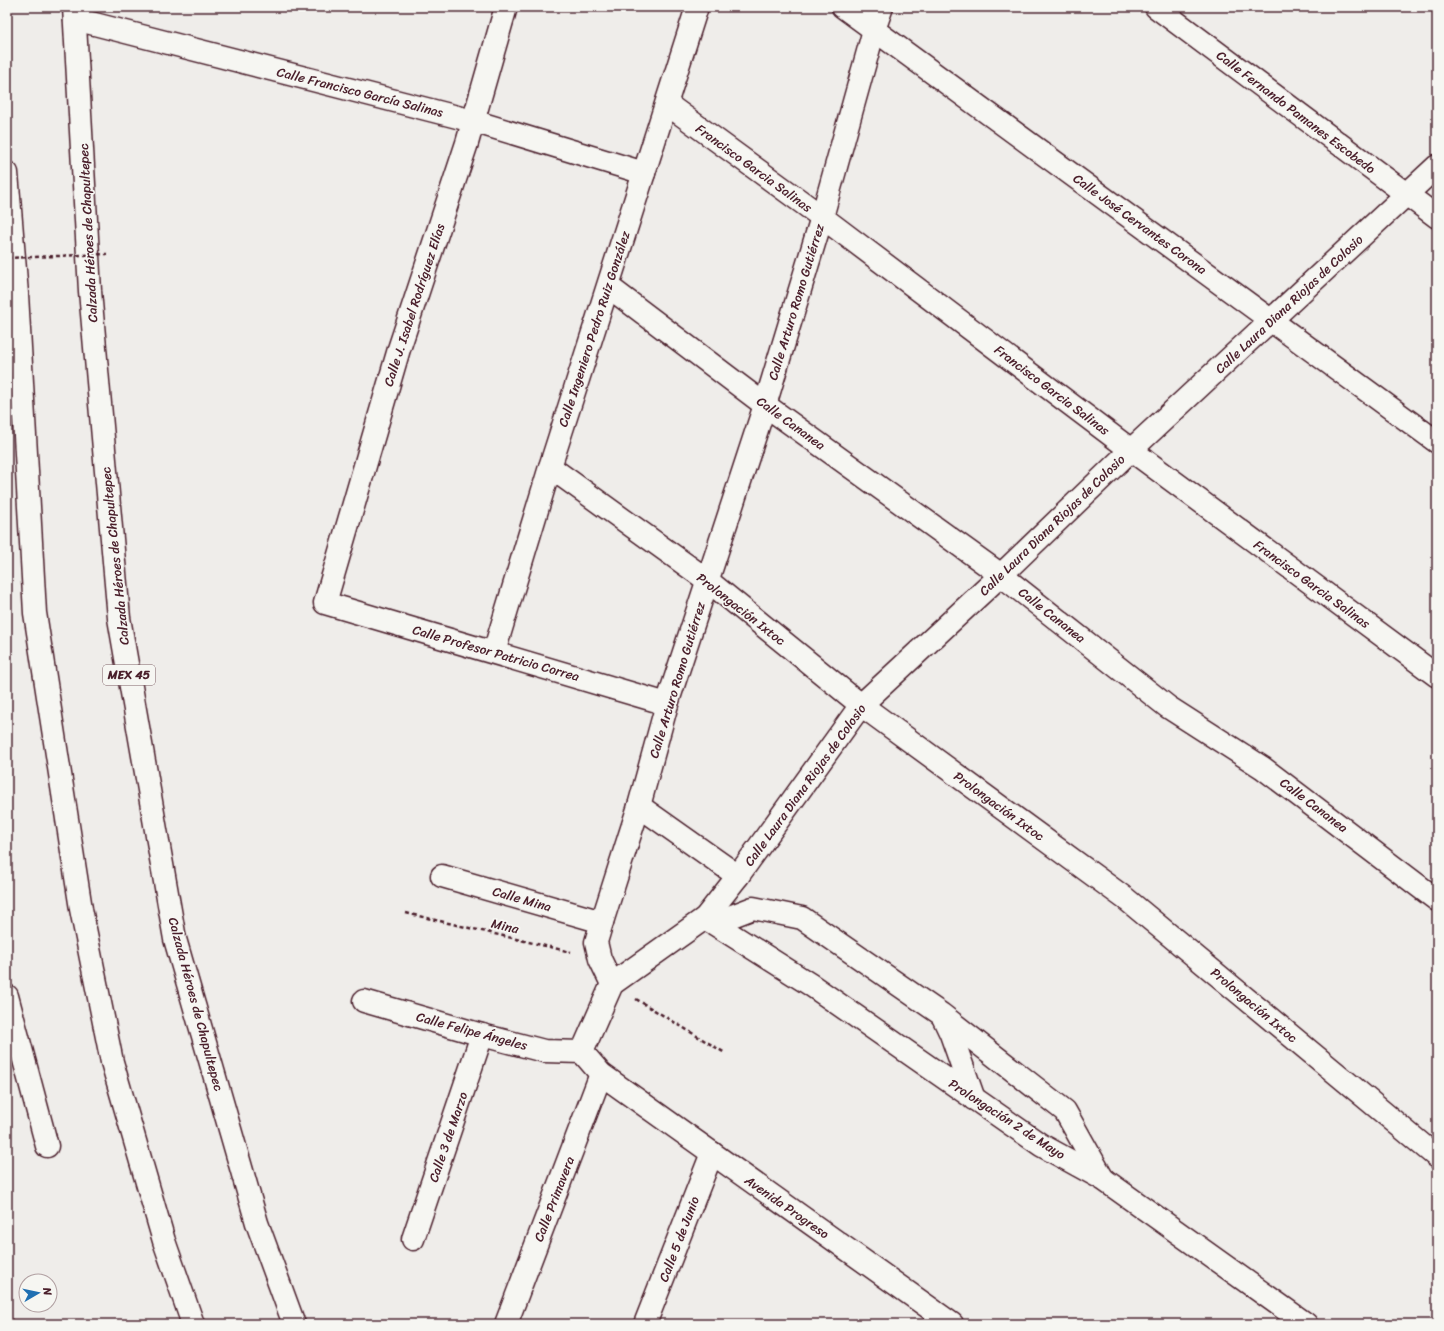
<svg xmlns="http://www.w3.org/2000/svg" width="1444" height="1331" font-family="Sriracha,sans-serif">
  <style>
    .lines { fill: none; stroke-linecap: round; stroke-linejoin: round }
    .minor-casing { stroke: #4a1f2b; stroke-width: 25 }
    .primary-casing { stroke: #4a1f2b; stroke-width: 25 }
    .path { stroke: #4a1f2b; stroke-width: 2.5; stroke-dasharray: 4 3; stroke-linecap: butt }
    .minor { stroke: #f6f6f2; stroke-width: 22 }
    .primary { stroke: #f6f6f2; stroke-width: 22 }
    .path-bridge { stroke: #4a1f2b; stroke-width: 2.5; stroke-dasharray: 4 3; stroke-linecap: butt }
    .labels { text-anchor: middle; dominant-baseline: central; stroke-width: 3.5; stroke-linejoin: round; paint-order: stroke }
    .shield { fill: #f6f6f2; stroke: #7e6067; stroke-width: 1 }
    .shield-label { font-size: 12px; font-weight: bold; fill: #4a1f2b }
    .street-label { font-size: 13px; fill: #4a1f2b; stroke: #f6f6f2 }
  </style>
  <rect width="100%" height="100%" fill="#efedea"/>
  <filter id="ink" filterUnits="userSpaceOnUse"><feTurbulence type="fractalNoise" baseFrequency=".025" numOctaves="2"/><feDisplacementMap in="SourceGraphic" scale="8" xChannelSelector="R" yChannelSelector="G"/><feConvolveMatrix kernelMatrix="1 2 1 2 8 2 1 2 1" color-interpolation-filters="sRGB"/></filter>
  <g filter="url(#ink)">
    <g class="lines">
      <defs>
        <g id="minor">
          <polyline points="506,7 467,143 399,349 325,603 667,704"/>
          <polyline points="843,7 1437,442"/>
          <polyline points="1156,7 1437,217"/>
          <polyline points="75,19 473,121 644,173"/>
          <polyline points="667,104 822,217 1131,450 1437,676"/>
          <polyline points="609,287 765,405 1001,575 1168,707 1263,768 1437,900"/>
          <polyline points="550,467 707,580 861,705 1126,899 1437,1157"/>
          <polyline points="494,652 550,467 697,7"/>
          <polyline points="639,806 738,876"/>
          <polyline points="442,876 602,922"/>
          <polyline points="705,918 811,985 1041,1145 1103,1179 1306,1324"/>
          <polyline points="714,923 753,908 802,918 941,1014 1065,1111 1103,1179"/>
          <polyline points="612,984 600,959 596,942 602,922 639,806 667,704 765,405 822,217 874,30 882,7"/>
          <polyline points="7,996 47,1146"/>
          <polyline points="364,1001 482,1035 544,1051 582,1052"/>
          <polyline points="943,1017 951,1034 974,1099"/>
          <polyline points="413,1239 482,1035"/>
          <polyline points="506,1324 601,1074"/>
          <polyline points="645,1324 712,1153"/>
          <polyline points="952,1324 601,1074 582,1052 612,984 705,918 738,876 861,705 1001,575 1131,450 1437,166"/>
        </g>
        <g id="primary">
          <polyline points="74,7 90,291 119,618 175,939 257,1223 294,1324"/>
          <polyline points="7,173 17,294 35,613 81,909 112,1062 164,1241 193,1324"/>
        </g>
      </defs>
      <use href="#minor" class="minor-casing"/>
      <use href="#primary" class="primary-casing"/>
      <g class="path">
        <polyline points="406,913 571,952"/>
        <polyline points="636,999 725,1053"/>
      </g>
      <use href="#minor" class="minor"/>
      <use href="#primary" class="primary"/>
      <polyline class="path-bridge" points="7,258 107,254"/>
    </g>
  </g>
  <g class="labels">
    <rect class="shield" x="103" y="665" width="52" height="20" rx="3"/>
    <g class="shield-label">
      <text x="129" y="675">MEX 45</text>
    </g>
    <g class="street-label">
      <text transform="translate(360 92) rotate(14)">Calle Francisco García Salinas</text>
      <text transform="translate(1296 112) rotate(37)">Calle Fernando Pamanes Escobedo</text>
      <text transform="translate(754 168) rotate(36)">Francisco Garcia Salinas</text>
      <text transform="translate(1140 224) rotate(36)">Calle José Cervantes Corona</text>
      <text transform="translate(88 233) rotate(-93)">Calzada Héroes de Chapultepec</text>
      <text transform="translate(796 302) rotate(-73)">Calle Arturo Romo Gutiérrez</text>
      <text transform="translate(1289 304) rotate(-43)">Calle Laura Diana Riojas de Colosio</text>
      <text transform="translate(414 305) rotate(-72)">Calle J. Isabel Rodríguez Elías</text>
      <text transform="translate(594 329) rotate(-72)">Calle Ingeniero Pedro Ruiz González</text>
      <text transform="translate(1052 390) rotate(37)">Francisco Garcia Salinas</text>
      <text transform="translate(791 423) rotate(36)">Calle Cananea</text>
      <text transform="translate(1052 525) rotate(-44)">Calle Laura Diana Riojas de Colosio</text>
      <text transform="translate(115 556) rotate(-96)">Calzada Héroes de Chapultepec</text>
      <text transform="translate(1312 584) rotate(36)">Francisco Garcia Salinas</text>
      <text transform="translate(741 609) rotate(38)">Prolongación Ixtoc</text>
      <text transform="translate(1052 615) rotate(38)">Calle Cananea</text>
      <text transform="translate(496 653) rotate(16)">Calle Profesor Patricio Correa</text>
      <text transform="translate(677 680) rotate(-73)">Calle Arturo Romo Gutiérrez</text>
      <text transform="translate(805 785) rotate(-54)">Calle Laura Diana Riojas de Colosio</text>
      <text transform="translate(1314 805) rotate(37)">Calle Cananea</text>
      <text transform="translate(999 806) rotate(36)">Prolongación Ixtoc</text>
      <text transform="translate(522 899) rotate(16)">Calle Mina</text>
      <text transform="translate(505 926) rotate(13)">Mina</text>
      <text transform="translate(196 1004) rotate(75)">Calzada Héroes de Chapultepec</text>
      <text transform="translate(1254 1005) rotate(40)">Prolongación Ixtoc</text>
      <text transform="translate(472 1031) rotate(15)">Calle Felipe Ángeles</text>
      <text transform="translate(1007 1119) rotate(33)">Prolongación 2 de Mayo</text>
      <text transform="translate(448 1137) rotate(-71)">Calle 3 de Marzo</text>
      <text transform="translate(554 1199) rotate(-69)">Calle Primavera</text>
      <text transform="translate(787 1207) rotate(35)">Avenida Progreso</text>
      <text transform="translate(679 1239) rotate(-69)">Calle 5 de Junio</text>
    </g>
  </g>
  <rect width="1444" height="1331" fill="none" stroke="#f6f6f2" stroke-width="24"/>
  <rect x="12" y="12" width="1420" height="1307" fill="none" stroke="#4a1f2b" stroke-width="1.5" filter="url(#ink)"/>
  <g transform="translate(38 1293) rotate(81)"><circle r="19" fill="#f6f6f2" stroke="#b1a0a2"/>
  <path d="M0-3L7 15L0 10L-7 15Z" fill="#1f6fb2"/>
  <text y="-6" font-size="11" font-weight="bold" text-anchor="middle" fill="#4a1f2b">N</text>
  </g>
</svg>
